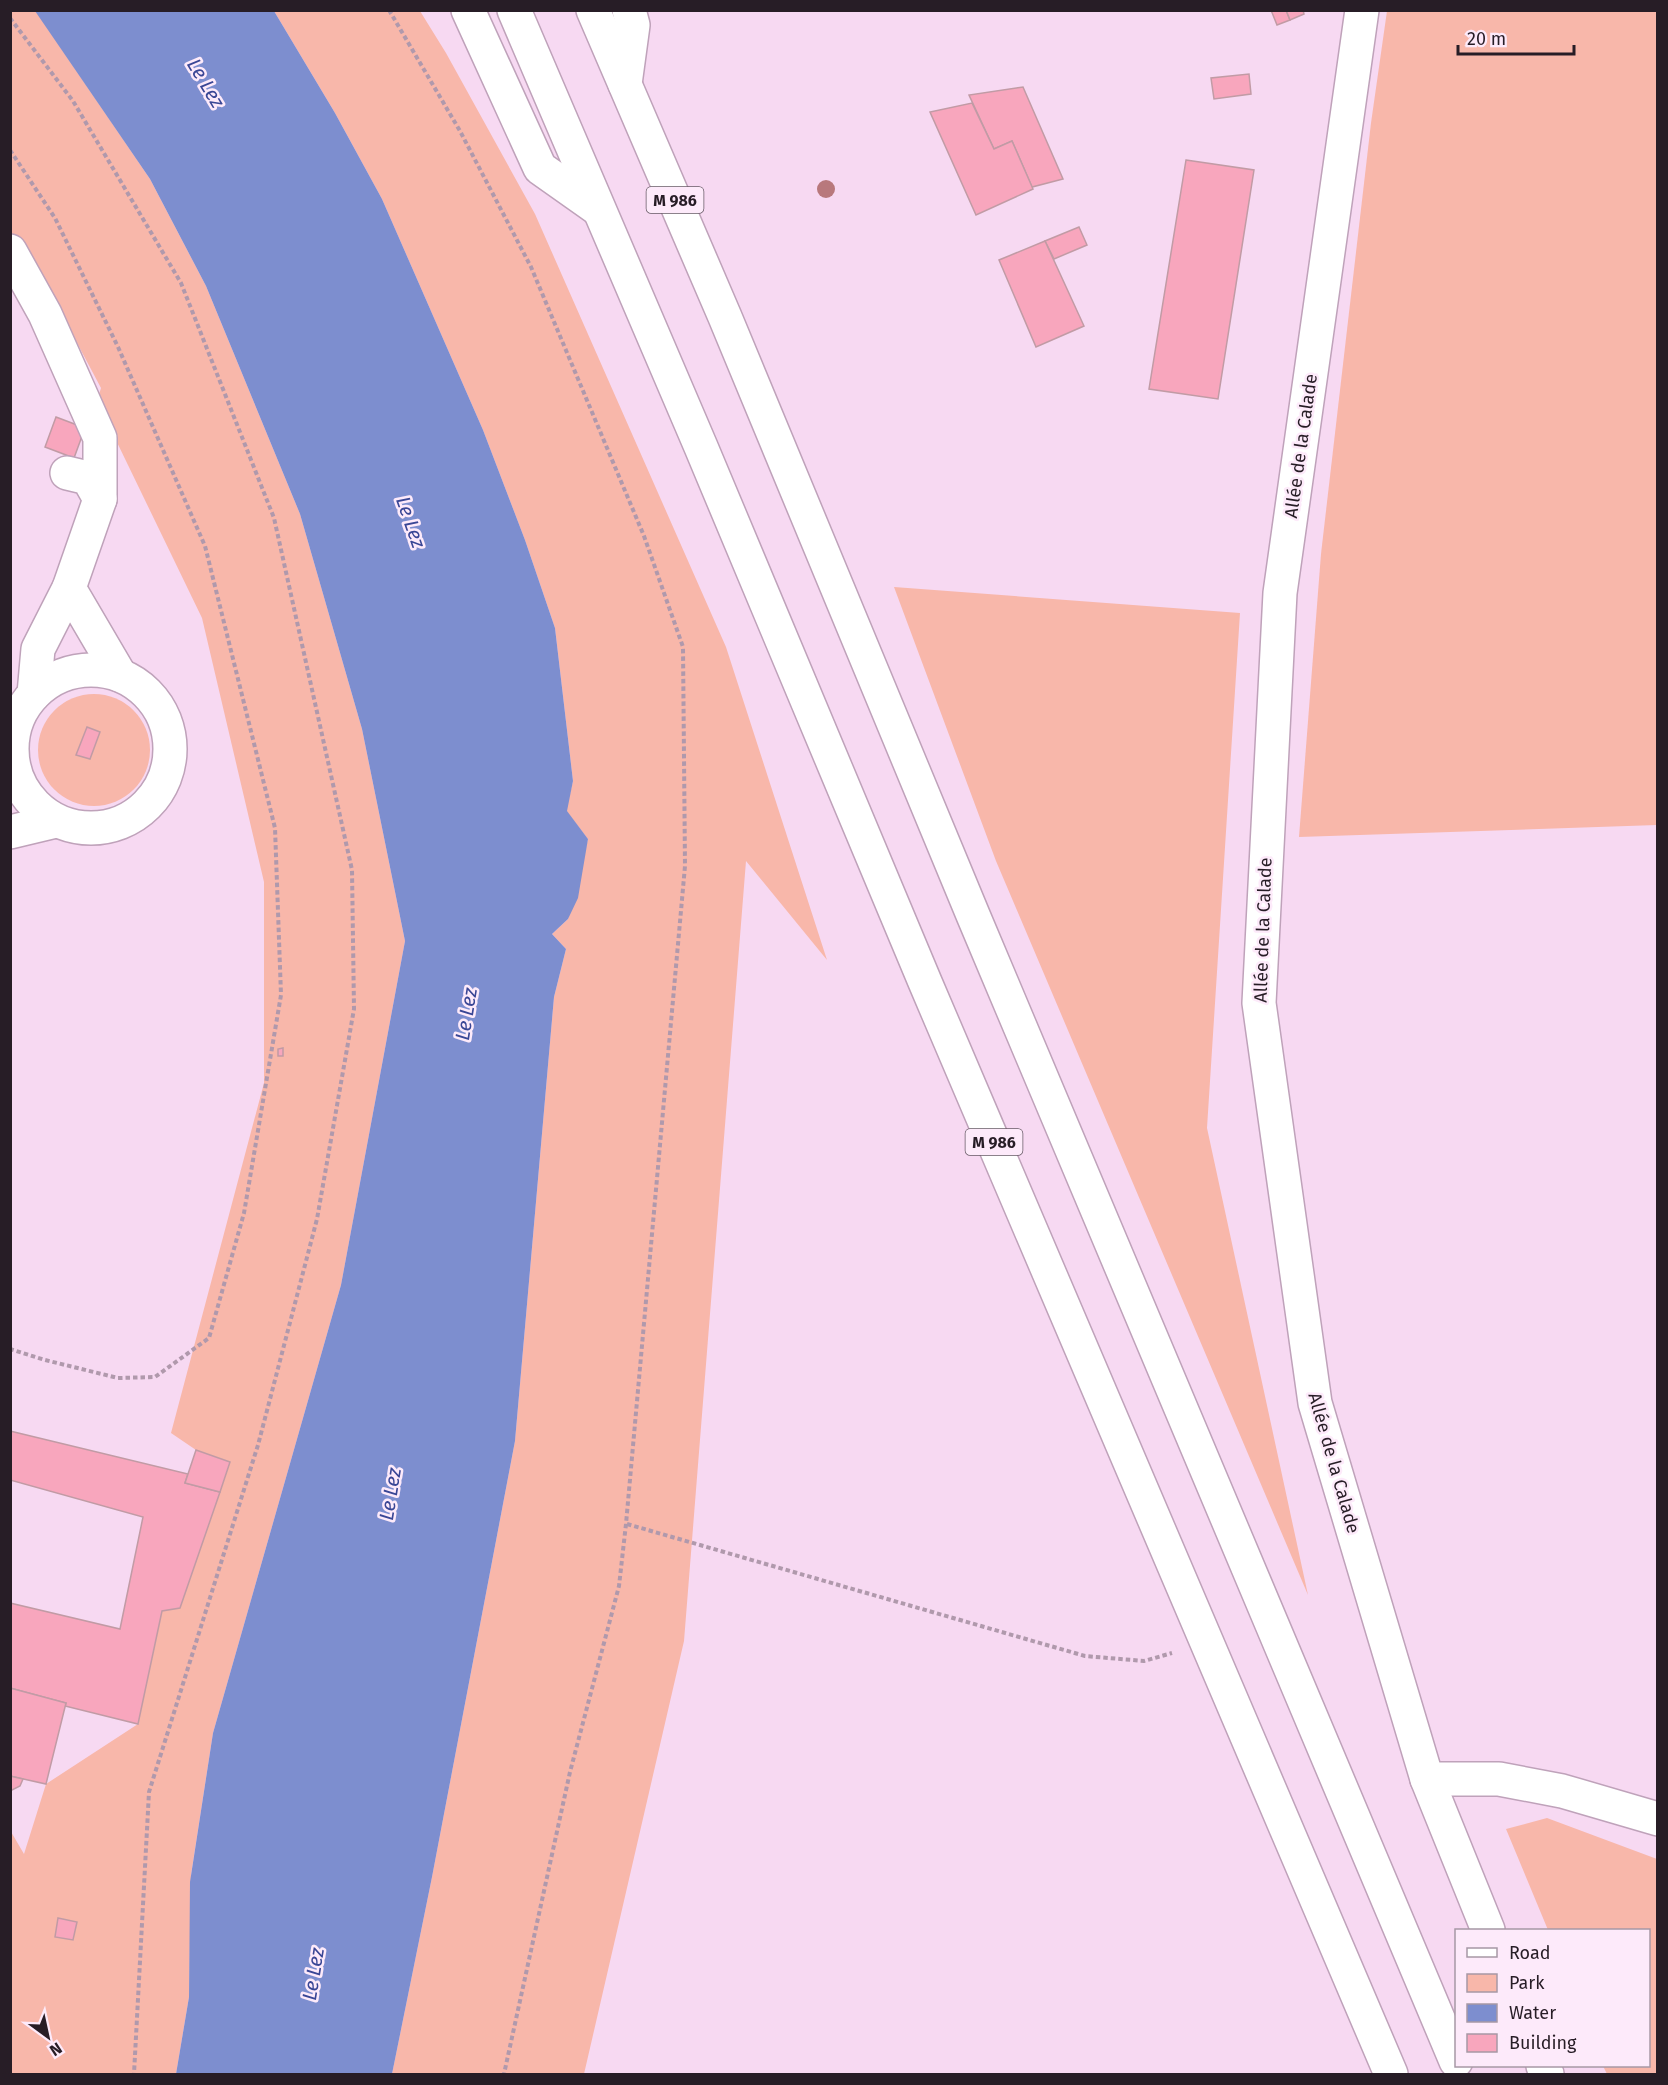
<svg xmlns="http://www.w3.org/2000/svg" width="1668" height="2085" font-family="'Fira Sans',sans-serif">
  <style>
    .green { fill: #f8b7aa }
    .water { fill: #7d8ecf }
    .building { fill: #f8a6bd; stroke: #c19ba5; stroke-width: 1.5 }
    .lines { fill: none; stroke-linecap: round; stroke-linejoin: round }
    .minor-casing { stroke: #bfa2ba; stroke-width: 36 }
    .major-casing { stroke: #bfa2ba; stroke-width: 36 }
    .path { stroke: #b099ac; stroke-width: 4; stroke-dasharray: 4.5 3; stroke-linecap: butt }
    .minor { stroke: #fff; stroke-width: 33 }
    .major { stroke: #fff; stroke-width: 33 }
    .tree { fill: #b8787c }
    .labels { text-anchor: middle; dominant-baseline: central; stroke-width: 5; stroke-linejoin: round; paint-order: stroke }
    .shield { fill: #fdeafa; stroke: #675a66; stroke-width: 1.5 }
    .shield-label { font-size: 16px; font-weight: bold; fill: #271d26 }
    .street-label { font-size: 18px; fill: #271d26; stroke: #fdeafa }
    .water-label { font-size: 20px; font-style: italic; fill: #394695; stroke: #fdeafa }
  </style>
  <rect width="100%" height="100%" fill="#f7d9f2"/>
  <g class="green">
    <polygon points="35,10 150,179 206,286 300,514 362,729 405,941 341,1285 213,1733 191,1875 189,1997 176,2074 11,2074 10,1830 24,1854 46,1784 138,1724 162,1611 180,1607 230,1462 196,1450 171,1433 264,1083 264,882 202,618 97,401 101,388 60,311 11,233 11,11"/>
    <polygon points="274,11 420,11 446,53 535,214 726,647 827,960 746,861 684,1641 584,2074 392,2074 432,1877 515,1441 554,997 566,949 552,934 568,919 588,839 566,811 573,781 555,628 525,540 483,430 382,199 335,113"/>
    <polygon points="1387,11 1657,11 1657,825 1299,837 1321,554 1371,123"/>
    <polygon points="894,587 1240,613 1207,1128 1308,1595 996,861"/>
    <circle cx="94" cy="750" r="56"/>
    <polygon points="1547,1818 1657,1859 1657,2074 1607,2074 1603,2066 1648,2066 1648,1930 1548,1930 1506,1829"/>
  </g>
  <polygon class="water" points="35,11 274,11 335,113 382,199 483,430 525,540 555,628 573,781 567,811 588,839 578,898 568,919 552,934 566,949 554,997 515,1441 432,1877 392,2074 176,2074 189,1997 190,1882 213,1733 341,1285 405,941 362,729 300,514 206,286 150,179"/>
  <g class="building">
    <polygon points="1271,10 1286,10 1290,20 1277,25"/>
    <polygon points="1286,10 1303,10 1304,14 1290,20"/>
    <polygon points="1249,74 1251,94 1214,99 1211,78"/>
    <polygon points="1023,87 1063,179 1032,187 1012,141 994,149 969,95"/>
    <polygon points="972,103 994,149 1012,141 1033,189 976,215 930,112"/>
    <polygon points="1186,160 1254,170 1218,399 1149,389"/>
    <polygon points="1079,227 1087,245 1054,259 1045,241"/>
    <polygon points="1045,241 1084,326 1036,347 999,260"/>
    <polygon points="56,417 85,428 74,458 45,447"/>
    <polygon points="87,727 100,732 90,759 76,755"/>
    <polygon points="283,1048 283,1056 278,1056 278,1049"/>
    <polygon points="10,1431 188,1474 185,1483 220,1492 180,1608 162,1611 138,1724 65,1706 66,1703 10,1688 10,1603 120,1629 143,1517 10,1480"/>
    <polygon points="196,1450 230,1462 220,1492 185,1483"/>
    <polygon points="10,1688 66,1703 46,1784 10,1776"/>
    <polygon points="10,1776 23,1779 20,1786 10,1791"/>
    <polygon points="58,1918 77,1922 73,1940 55,1937"/>
  </g>
  <g class="lines">
    <defs>
      <g id="minor">
        <polyline points="1362,10 1280,593 1259,1003 1315,1403 1427,1779 1488,1930"/>
        <polyline points="10,251 45,314 100,438 100,499"/>
        <polyline points="69,588 120,675"/>
        <circle cx="91" cy="749" r="79"/>
        <polyline points="34,694 38,649 69,588 100,499 88,478 67,473"/>
        <polyline points="10,832 56,821"/>
        <polyline points="1427,1779 1499,1779 1562,1791 1658,1819"/>
        <polyline points="1543,2066 1547,2074"/>
      </g>
      <g id="major">
        <polyline points="468,10 540,168 598,209"/>
        <polyline points="514,10 701,447 925,982 1391,2074"/>
        <polyline points="593,10 725,317 973,915 1456,2061"/>
        <polyline points="625,84 633,25 629,10"/>
      </g>
    </defs>
    <use href="#minor" class="minor-casing"/>
    <use href="#major" class="major-casing"/>
    <g class="path">
      <polyline points="389,10 460,131 531,267 644,536 683,647 685,866 626,1524 619,1586 570,1772 504,2074"/>
      <polyline points="10,18 73,101 181,283 274,518 352,870 354,1009 317,1219 258,1445 149,1792 134,2074"/>
      <polyline points="10,150 55,218 118,347 205,546 275,828 281,995 244,1213 209,1338 155,1377 118,1378 45,1360 10,1349"/>
      <polyline points="627,1524 1085,1656 1144,1661 1172,1653"/>
    </g>
    <use href="#minor" class="minor"/>
    <use href="#major" class="major"/>
  </g>
  <circle class="tree" cx="826" cy="189" r="9"/>
  <g class="labels">
    <g class="shield">
      <rect x="646.5" y="187" width="57" height="26" rx="4.5"/>
      <rect x="965.5" y="1129" width="57" height="26" rx="4.5"/>
    </g>
    <g class="shield-label">
      <text x="675" y="200">M 986</text>
      <text x="994" y="1142">M 986</text>
    </g>
    <g class="street-label">
      <text transform="translate(1301 446) rotate(-82)">Allée de la Calade</text>
      <text transform="translate(1263 930) rotate(-88)">Allée de la Calade</text>
      <text transform="translate(1334 1463) rotate(74)">Allée de la Calade</text>
    </g>
    <g class="water-label">
      <text transform="translate(206 83) rotate(59)">Le Lez</text>
      <text transform="translate(411 522) rotate(71)">Le Lez</text>
      <text transform="translate(466 1014) rotate(-81)">Le Lez</text>
      <text transform="translate(390 1494) rotate(-81)">Le Lez</text>
      <text transform="translate(313 1974) rotate(-81)">Le Lez</text>
    </g>
  </g>
  <rect width="1668" height="2085" fill="none" stroke="#271d26" stroke-width="24"/>
  <rect x="1455" y="1929" width="195" height="138" fill="#fdeafa" stroke="#a798a5" stroke-width="1.5"/>
  <rect x="1467" y="1948" width="30" height="9" fill="#ffffff" stroke="#a798a5" stroke-width="1.5"/>
  <text x="1509" y="1959" font-size="18" fill="#271d26">Road</text>
  <rect x="1467" y="1974" width="30" height="18" fill="#f8b7aa" stroke="#a798a5" stroke-width="1.5"/>
  <text x="1509" y="1989" font-size="18" fill="#271d26">Park</text>
  <rect x="1467" y="2004" width="30" height="18" fill="#7d8ecf" stroke="#a798a5" stroke-width="1.5"/>
  <text x="1509" y="2019" font-size="18" fill="#271d26">Water</text>
  <rect x="1467" y="2034" width="30" height="18" fill="#f8a6bd" stroke="#a798a5" stroke-width="1.5"/>
  <text x="1509" y="2049" font-size="18" fill="#271d26">Building</text>
  <g transform="translate(48 2037) rotate(147)" stroke="#fdeafa" stroke-width="4.5" paint-order="stroke">
  <path d="M0-4.5L10 22L0 15L-10 22Z" fill="#271d26"/>
  <text y="-9" font-size="16" font-weight="bold" text-anchor="middle" fill="#271d26">N</text>
  </g>
  <path d="M1458 45v9h116v-9" fill="none" stroke="#271d26" stroke-width="3"/>
  <text x="1467" y="45" font-size="18" fill="#271d26" stroke="#fdeafa" stroke-width="4.5" paint-order="stroke">20 m</text>
</svg>
